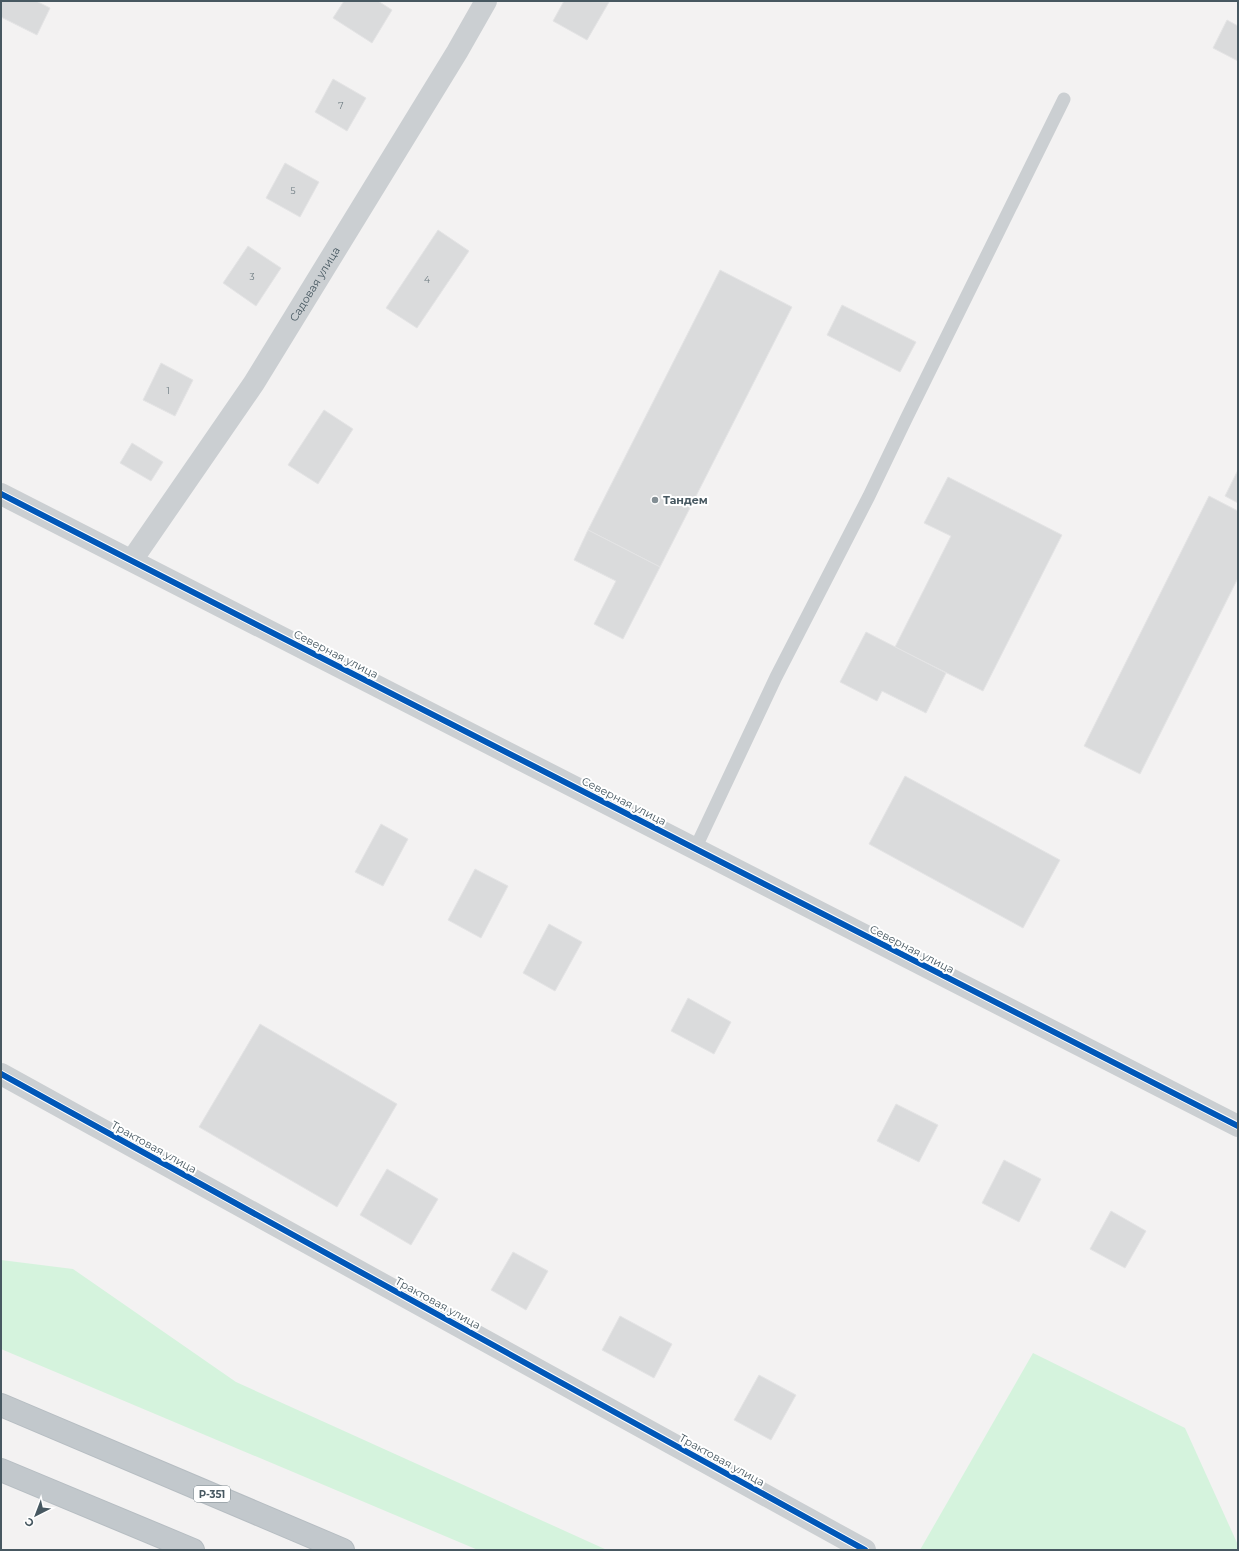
<svg xmlns="http://www.w3.org/2000/svg" width="1239" height="1551" font-family="Montserrat,sans-serif">
  <style>
    .green { fill: #d5f3dd }
    .building { fill: #dadbdc; stroke: #e4e4e5 }
    .lines { fill: none; stroke-linecap: round; stroke-linejoin: round }
    .trunk-casing { stroke: #b6bdc2; stroke-width: 24 }
    .service { stroke: #cbcfd2; stroke-width: 13 }
    .minor { stroke: #cbcfd2; stroke-width: 22 }
    .trunk { stroke: #c2c8cc; stroke-width: 22 }
    .cycleway-casing { stroke: #fff; stroke-width: 8 }
    .cycleway { stroke: #0057b8; stroke-width: 6 }
    .poi-dot { fill: #838e94; stroke: #fff; stroke-width: 1.5 }
    .labels { text-anchor: middle; dominant-baseline: central; stroke-width: 4; stroke-linejoin: round; paint-order: stroke }
    .number-label { font-size: 9px; fill: #6c7a80 }
    .shield { fill: #fff; stroke: #7e8a90; stroke-width: 1 }
    .shield-label { font-size: 10px; font-weight: bold; fill: #475861 }
    .street-label { font-size: 11px; fill: #475861; stroke: #fff }
    .poi-label { font-size: 11px; font-weight: bold; fill: #475861; stroke: #fff; text-anchor: start }
  </style>
  <rect width="100%" height="100%" fill="#f3f2f2"/>
  <g class="green">
    <polygon points="1,1260 73,1269 236,1382 607,1550 478,1550 1,1349"/>
    <polygon points="1033,1353 1185,1428 1238,1545 1238,1550 920,1550"/>
  </g>
  <g class="building">
    <polygon points="1,1 36,1 50,8 37,35 1,17"/>
    <polygon points="344,1 378,1 392,10 372,43 333,18"/>
    <polygon points="564,1 609,2 587,40 553,21"/>
    <polygon points="1227,20 1238,26 1238,61 1213,48"/>
    <polygon points="333,79 366,98 347,131 315,112"/>
    <polygon points="285,163 319,182 300,217 266,198"/>
    <polygon points="438,230 469,251 417,328 386,308"/>
    <polygon points="248,246 281,268 256,306 223,283"/>
    <polygon points="720,270 792,307 660,567 588,530"/>
    <polygon points="842,305 916,342 900,372 827,335"/>
    <polygon points="161,363 193,380 175,416 143,400"/>
    <polygon points="324,410 353,429 318,484 288,465"/>
    <polygon points="132,443 163,462 151,481 120,463"/>
    <polygon points="1238,470 1238,503 1225,496"/>
    <polygon points="948,477 1062,535 983,691 895,647 951,536 924,523"/>
    <polygon points="1209,496 1238,511 1238,578 1140,774 1084,746"/>
    <polygon points="588,530 660,567 623,639 594,624 616,581 574,560"/>
    <polygon points="866,632 946,673 926,713 882,691 877,701 840,682"/>
    <polygon points="905,776 1060,860 1023,928 869,844"/>
    <polygon points="381,824 408,839 383,886 355,872"/>
    <polygon points="475,869 508,886 481,938 448,920"/>
    <polygon points="549,924 582,942 555,991 523,973"/>
    <polygon points="688,998 731,1022 714,1054 671,1031"/>
    <polygon points="260,1024 397,1104 337,1207 199,1127"/>
    <polygon points="896,1104 938,1125 919,1162 877,1141"/>
    <polygon points="1004,1160 1041,1179 1019,1222 982,1203"/>
    <polygon points="387,1169 438,1199 411,1245 360,1215"/>
    <polygon points="1111,1211 1146,1231 1125,1268 1090,1249"/>
    <polygon points="513,1252 548,1271 526,1310 491,1290"/>
    <polygon points="620,1316 672,1344 654,1378 602,1350"/>
    <polygon points="759,1375 796,1395 771,1440 734,1420"/>
  </g>
  <g class="lines">
    <defs>
      <g id="trunk">
        <polyline points="1,1405 343,1550"/>
        <polyline points="1,1470 193,1550"/>
      </g>
    </defs>
    <use href="#trunk" class="trunk-casing"/>
    <polyline class="service" points="695,849 776,677 869,496 907,417 1064,99"/>
    <g class="minor">
      <polyline points="1,494 1238,1126"/>
      <path id="s1" d="M132 560 254 383 457 52 486 1"/>
      <polyline points="1,1074 865,1550"/>
    </g>
    <use href="#trunk" class="trunk"/>
    <defs>
      <g id="cycleway">
        <polyline points="1,494 1238,1126"/>
        <polyline points="1,1074 865,1550"/>
      </g>
    </defs>
    <use href="#cycleway" class="cycleway-casing"/>
    <use href="#cycleway" class="cycleway"/>
  </g>
  <circle class="poi-dot" cx="655" cy="500" r="4"/>
  <g class="labels">
    <g class="number-label">
      <text x="341" y="105">7</text>
      <text x="293" y="190">5</text>
      <text x="252" y="276">3</text>
      <text x="427" y="279">4</text>
      <text x="168" y="390">1</text>
    </g>
    <rect class="shield" x="194" y="1486" width="36" height="16" rx="3"/>
    <g class="shield-label">
      <text x="212" y="1494">Р-351</text>
    </g>
    <g class="street-label">
      <text stroke="none"><textPath href="#s1" startOffset="331">Садовая улица</textPath></text>
      <text transform="translate(336 654) rotate(27)">Северная улица</text>
      <text transform="translate(624 801) rotate(27)">Северная улица</text>
      <text transform="translate(912 949) rotate(27)">Северная улица</text>
      <text transform="translate(154 1147) rotate(29)">Трактовая улица</text>
      <text transform="translate(438 1303) rotate(29)">Трактовая улица</text>
      <text transform="translate(722 1460) rotate(29)">Трактовая улица</text>
    </g>
    <g class="poi-label">
      <text x="663" y="500">Тандем</text>
    </g>
  </g>
  <rect width="1239" height="1551" fill="none" stroke="#475861" stroke-width="4"/>
  <g transform="translate(36 1515) rotate(222)" stroke="#ffffff" stroke-width="3" paint-order="stroke">
  <path d="M0-3L7 15L0 10L-7 15Z" fill="#475861"/>
  <text y="-6" font-size="11" font-weight="bold" text-anchor="middle" fill="#475861">С</text>
  </g>
</svg>
